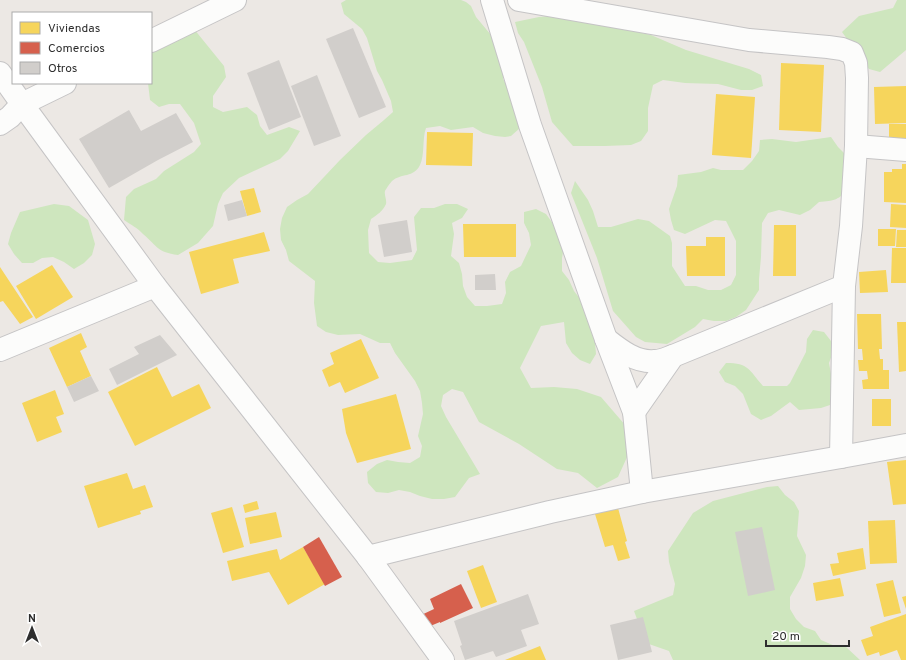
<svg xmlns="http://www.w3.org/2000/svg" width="906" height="660" font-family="Overpass,sans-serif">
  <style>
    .green { fill: #cee6be }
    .homes { fill: #f6d55c }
    .shops { fill: #d6604d }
    .building { fill: #d1cecb }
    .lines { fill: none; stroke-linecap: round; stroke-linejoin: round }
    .street-casing { stroke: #c5c4c5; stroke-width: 24 }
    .street { stroke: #fcfcfb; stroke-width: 22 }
  </style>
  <rect width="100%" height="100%" fill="#ece8e4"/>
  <g class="green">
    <path d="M346 0H461L466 2 471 6 476 17 491 35 503 62V79L506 84 510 96 513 102 520 128 511 136 505 137 495 136 483 133 473 127 451 130 440 126 426 128C422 139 425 155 420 165 414 178 401 173 392 181 390 183 386 189 385 191 384 195 387 200 386 204 383 211 377 215 371 219L368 230 369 253 378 262 390 263 412 260 417 250 414 217 421 208H434L445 204H457L468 209 462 218 452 223 454 234 451 256 459 263 462 274 463 286 467 297 475 306H487L502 304 506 293 505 282 510 272 521 266 531 245 529 233 524 223V212L536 209 546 214 554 225 564 246 562 258V271L569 280 574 291 581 300 593 319 596 354 590 364 580 360 572 353 566 343 564 322 541 326 520 368 531 388 554 387 577 389 601 397 632 433 628 455 618 477 597 488 578 473 557 469 519 444 479 422 463 392 452 389 443 395 441 406 446 417 480 474 469 478 455 497 444 499H432L420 496 410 492 399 490 388 493 376 492 368 483 367 472 377 464 387 460 398 462 410 463 420 457 422 446 418 436 423 414 422 403 420 391 415 381 395 353 390 343H380L360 334 338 335 326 332 317 326 314 303 315 281 289 261 286 250 281 240 280 229 282 218 287 207 297 200 308 194 340 160 366 135 384 120 393 112 391 101 382 80 377 71 367 38 362 29 344 14 341 3Z"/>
    <polygon points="897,0 906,0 906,50 880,72 869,69 842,32 859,16 893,8"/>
    <polygon points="550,16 588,21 651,35 686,50 749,69 761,75 763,86 752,90 741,90 718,84 685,83 663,80 653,85 648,108 648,131 641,141 631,145 605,146 573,146 552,122 542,87 524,42 518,33 515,22 539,17"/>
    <path d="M194 29 224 66 226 77 213 96V107L223 112 247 107 257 115 260 126 267 135 289 127 300 131 288 151 280 159 239 178 223 193 218 204 213 226 198 243 178 255C157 252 158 247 143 234 138 228 131 225 124 220L126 197 134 189 156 179 164 171 194 152 201 144 194 123 180 104H169L159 107 150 100 148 83H151V44Z"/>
    <path d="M831 137 838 147 846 155 849 188C839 200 834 201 819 202L810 210 800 215 779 210 768 213 762 223 761 257 759 279V290L746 310 736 317 726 321H714L703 319 695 327 667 344 645 342 636 337 613 311 597 258 571 193 575 181 588 200 593 211 598 227H611L638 219 649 221 670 236 672 243V266L685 286H696L708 290H721L731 285 736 275V241L726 221 715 220 685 234 674 230 671 220 669 209 677 186 678 175 701 172 713 168 721 170H743L752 161 759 151 760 140 772 139 796 142Z"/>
    <polygon points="54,204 69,206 88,220 95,244 92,255 84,263 74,269 64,262 53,257 42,258 33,263 22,263 14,254 8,244 11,233 20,212"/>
    <path d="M813 330 824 332 831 341 833 352 829 363 831 374 833 404 821 408 799 410 790 402 771 416 761 420 751 414 743 394 735 386 725 382 719 372 726 363C749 363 749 370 763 386H787L790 383 806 352 807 339Z"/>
    <polygon points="778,486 785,495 794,502 799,511 797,536 806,555 805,566 801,578 790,597 790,609 796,619 804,627 815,631 821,640 835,646 846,647 860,660 673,660 669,651 646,643 634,611 673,595 675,584 669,562 668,551 693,513 713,501 767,487"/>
  </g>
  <g class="homes">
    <polygon points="781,63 824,65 821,132 779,130"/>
    <polygon points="906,86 906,123 875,124 874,87"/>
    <polygon points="716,94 755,97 751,158 712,155"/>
    <rect x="889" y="124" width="17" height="19"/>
    <polygon points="427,132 473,133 472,166 426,165"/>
    <polygon points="902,164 906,164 906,203 884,202 884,172 892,172 892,169 902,169"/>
    <polygon points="254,188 261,212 247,216 240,191"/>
    <polygon points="891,204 906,205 906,228 890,227"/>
    <polygon points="463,224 516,224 516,257 464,257"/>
    <polygon points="774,225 796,225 796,276 773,276"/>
    <polygon points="878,229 896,229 895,246 878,246"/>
    <polygon points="897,230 906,230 906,247 896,247"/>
    <polygon points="264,232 270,251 233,259 239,283 201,294 189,252"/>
    <polygon points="706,237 725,237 725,276 687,276 686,246 706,246"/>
    <polygon points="892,248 906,248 906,283 891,283"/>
    <polygon points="52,265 73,297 36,319 16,286"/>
    <polygon points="0,267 33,317 20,324 3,301 0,302"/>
    <polygon points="886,270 888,292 860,293 859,272"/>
    <polygon points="857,314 881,314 882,349 879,349 880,359 883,359 883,370 889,370 889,389 863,389 862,380 868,379 867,371 859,371 858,360 863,360 862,349 858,349"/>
    <polygon points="897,322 906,322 906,371 899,372"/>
    <polygon points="81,333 87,347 80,351 91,376 67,387 49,348"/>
    <polygon points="361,339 379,378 345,393 340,382 329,387 322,370 334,364 330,353"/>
    <polygon points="157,367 172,397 199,384 211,408 135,446 108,392"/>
    <polygon points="55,390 64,414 56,417 62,432 37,442 22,403"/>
    <polygon points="396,394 411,449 357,463 346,433 342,409"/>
    <rect x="872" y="399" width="19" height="27"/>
    <polygon points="906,460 906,504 893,505 887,462"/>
    <polygon points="127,473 133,489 145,485 153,507 140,511 141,514 98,528 84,486"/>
    <polygon points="257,501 259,509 245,513 243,505"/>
    <polygon points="232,507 244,547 223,553 211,513"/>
    <polygon points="618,508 627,541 625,542 630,558 618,561 613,545 605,547 595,514"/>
    <polygon points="276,512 282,537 250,544 245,518"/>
    <polygon points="895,520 897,563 870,564 868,521"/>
    <polygon points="303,547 325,584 288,605 269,572 232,581 227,561 277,549 280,560"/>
    <polygon points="863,548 866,569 833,576 830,564 839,563 837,553"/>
    <polygon points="483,565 497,602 481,608 467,571"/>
    <polygon points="840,578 844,596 816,601 813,583"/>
    <polygon points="893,580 901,613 884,617 876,584"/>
    <polygon points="906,596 906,609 902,597"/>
    <polygon points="906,614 906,660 901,660 897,650 880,656 879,652 867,656 861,640 873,636 870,627"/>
    <polygon points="540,646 546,660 505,660"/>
  </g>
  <g class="shops">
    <polygon points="319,537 342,577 325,586 303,547"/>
    <polygon points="461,584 473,608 440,623 440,622 423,629 417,617 434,609 430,599"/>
  </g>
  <g class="building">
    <polygon points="353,28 386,107 359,118 326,39"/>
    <polygon points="279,60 301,117 269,130 247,73"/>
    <polygon points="317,75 341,136 314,146 291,86"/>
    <polygon points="129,110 141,131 176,113 193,142 158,160 109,188 79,139"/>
    <polygon points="242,200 247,216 228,221 224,205"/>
    <polygon points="407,220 412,252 384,257 378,225"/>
    <polygon points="495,274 496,290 475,290 475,275"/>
    <polygon points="160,335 177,355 117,385 109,369 139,354 134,347"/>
    <polygon points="91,376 99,391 74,402 67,387"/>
    <polygon points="762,527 775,590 748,596 735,532"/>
    <polygon points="528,594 539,624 521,630 527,646 496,657 493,651 465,660 460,646 462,645 454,621"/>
    <polygon points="643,617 652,652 618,660 610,625"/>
  </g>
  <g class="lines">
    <defs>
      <g id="street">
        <polyline points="492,0 530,125 606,339 634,412 642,492"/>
        <polyline points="519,0 749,40 828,47 842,49 852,53 856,63 857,78 856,146 851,226 844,286 841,457"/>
        <polyline points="151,41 235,0"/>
        <polyline points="0,73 22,104 155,286 368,557 443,660"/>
        <polyline points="0,124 10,117 22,104 65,83"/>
        <polyline points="856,146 906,150"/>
        <path d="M606 339C620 350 636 363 655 361 661 361 667 358 673 356"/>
        <polyline points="0,350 155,286"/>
        <polyline points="634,412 673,356 844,286"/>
        <polyline points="368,557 550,512 642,492 841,457 906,445"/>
      </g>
    </defs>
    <use href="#street" class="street-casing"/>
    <use href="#street" class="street"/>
  </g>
  <rect x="12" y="12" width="140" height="72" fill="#ffffff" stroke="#ababab"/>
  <rect x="20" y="22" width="20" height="12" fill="#f6d55c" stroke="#ababab"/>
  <text x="48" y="32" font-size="12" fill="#2e2e2e">Viviendas</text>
  <rect x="20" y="42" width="20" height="12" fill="#d6604d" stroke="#ababab"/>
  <text x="48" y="52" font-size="12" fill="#2e2e2e">Comercios</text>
  <rect x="20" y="62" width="20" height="12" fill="#d1cecb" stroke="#ababab"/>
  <text x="48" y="72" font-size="12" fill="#2e2e2e">Otros</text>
  <g transform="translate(32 628)" stroke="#ffffff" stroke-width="3" paint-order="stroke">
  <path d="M0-3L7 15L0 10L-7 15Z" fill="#2e2e2e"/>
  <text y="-6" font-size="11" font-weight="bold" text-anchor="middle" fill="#2e2e2e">N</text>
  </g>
  <path d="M766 640v6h83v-6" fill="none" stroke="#2e2e2e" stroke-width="2"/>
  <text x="772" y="640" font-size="12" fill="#2e2e2e" stroke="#ffffff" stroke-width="3" paint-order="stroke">20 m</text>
</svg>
